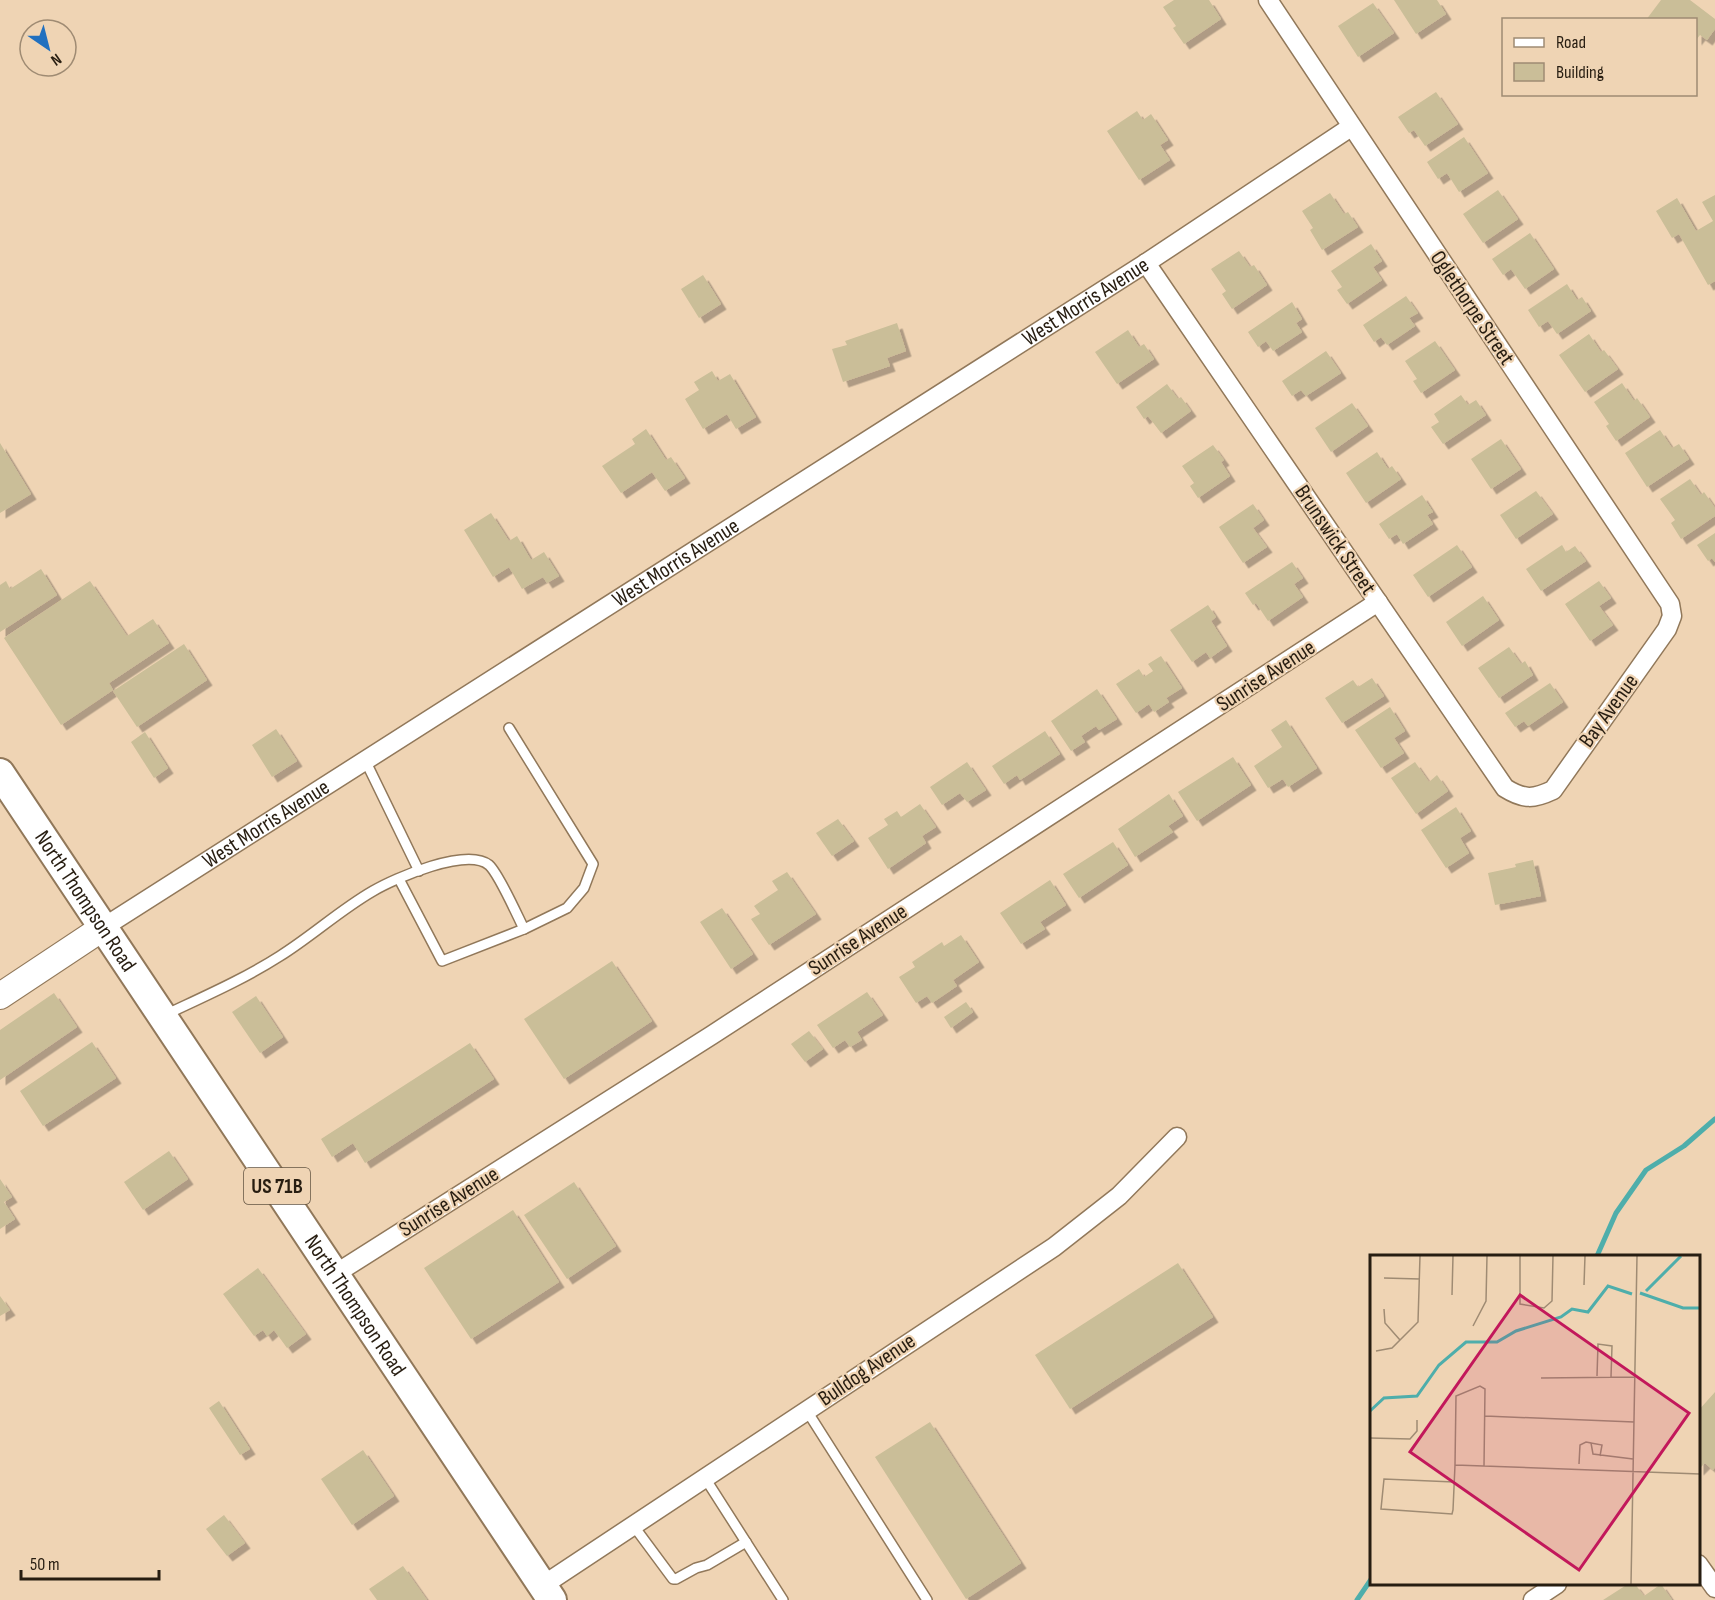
<svg xmlns="http://www.w3.org/2000/svg" width="1715" height="1600" font-family="'Sofia Sans Condensed',sans-serif">
  <style>
    .lines { fill: none; stroke-linecap: round; stroke-linejoin: round }
    .stream { stroke: #4eaeab; stroke-width: 5 }
    .building { fill: #cabe98; filter: url(#shadow) }
    .lane-casing { stroke: #91785a; stroke-width: 12 }
    .street-casing { stroke: #91785a; stroke-width: 21 }
    .secondary-casing { stroke: #91785a; stroke-width: 28 }
    .primary-casing { stroke: #91785a; stroke-width: 32 }
    .lane { stroke: #fff; stroke-width: 9 }
    .street { stroke: #fff; stroke-width: 18 }
    .secondary { stroke: #fff; stroke-width: 26 }
    .primary { stroke: #fff; stroke-width: 28 }
    .labels { text-anchor: middle; dominant-baseline: central; stroke-width: 4.5; stroke-linejoin: round; paint-order: stroke }
    .shield { fill: #efd4b4; stroke: #635442; stroke-width: 1.5 }
    .shield-label { font-size: 21px; font-weight: bold; fill: #271d11 }
    .street-label { font-size: 22px; fill: #271d11; stroke: #efd4b4 }
    .inset-river { fill: none; stroke: #4eaeab; stroke-width: 3 }
    .inset-road { fill: none; stroke: #9f8b73; stroke-width: 1.5 }
    .view { fill: #c2185b; fill-opacity: 0.15; stroke: #c2185b; stroke-width: 3 }
    .inset-edge { fill: none; stroke: #271d11; stroke-width: 3 }
  </style>
  <defs>
    <filter id="shadow"><feDropShadow dx="5.5" dy="5.5" stdDeviation="0" flood-color="#0004"/></filter>
  </defs>
  <rect width="100%" height="100%" fill="#efd4b4"/>
  <g class="lines">
    <g class="stream">
      <polyline points="1597,1256 1616,1213 1646,1170 1684,1146 1715,1119"/>
      <polyline points="1357,1600 1372,1578"/>
    </g>
  </g>
  <g class="building">
    <polygon points="1174,0 1209,0 1221,19 1184,44 1173,28 1176,26 1163,7"/>
    <polygon points="1394,0 1437,0 1446,14 1416,34"/>
    <polygon points="1661,0 1690,0 1715,19 1715,29 1707,40 1700,35 1696,40 1696,20 1646,20"/>
    <polygon points="1373,3 1394,33 1358,57 1338,26"/>
    <polygon points="1436,92 1458,124 1425,146 1414,130 1409,133 1398,117"/>
    <polygon points="1137,111 1143,120 1151,114 1168,140 1160,145 1170,160 1139,180 1107,131"/>
    <polygon points="1464,137 1488,173 1459,192 1447,173 1438,179 1427,162"/>
    <polygon points="1498,190 1518,219 1483,243 1463,214"/>
    <polygon points="1330,193 1344,214 1348,212 1358,227 1322,250 1310,230 1313,228 1302,211"/>
    <polygon points="1715,195 1715,281 1708,285 1679,234 1672,238 1656,211 1677,198 1696,231 1713,221 1702,202"/>
    <polygon points="1530,233 1554,269 1525,289 1511,269 1503,275 1492,259"/>
    <polygon points="1371,244 1382,261 1373,267 1382,280 1347,304 1337,290 1342,287 1331,271"/>
    <polygon points="1239,251 1250,267 1254,265 1267,285 1232,309 1222,294 1226,291 1211,269"/>
    <polygon points="703,275 721,304 699,318 681,289"/>
    <polygon points="1567,284 1577,300 1582,297 1591,311 1557,334 1548,321 1539,327 1528,310"/>
    <polygon points="1406,296 1418,313 1409,318 1415,326 1387,345 1381,337 1374,342 1363,325"/>
    <polygon points="1292,302 1302,319 1296,323 1302,332 1273,351 1266,341 1258,347 1248,332"/>
    <polygon points="897,323 906,351 887,358 890,366 843,382 832,349 847,345 845,341"/>
    <polygon points="1128,330 1139,347 1144,344 1154,359 1117,384 1095,352"/>
    <polygon points="1589,334 1601,352 1604,350 1618,369 1585,392 1559,355"/>
    <polygon points="1435,341 1455,370 1421,393 1413,381 1417,379 1405,361"/>
    <polygon points="1326,351 1341,373 1306,396 1301,390 1292,396 1282,381"/>
    <polygon points="712,371 718,381 730,374 756,417 736,429 727,414 703,429 685,399 699,390 694,382"/>
    <polygon points="1622,383 1634,401 1637,398 1650,417 1616,441 1606,426 1609,424 1594,402"/>
    <polygon points="1167,384 1178,399 1181,397 1191,411 1161,433 1148,416 1144,419 1136,407"/>
    <polygon points="1461,395 1468,405 1476,400 1486,415 1443,444 1431,427 1439,422 1434,414"/>
    <polygon points="1352,403 1368,426 1331,452 1315,428"/>
    <polygon points="646,429 666,460 671,457 685,478 665,491 652,472 621,493 602,466 635,444 632,439"/>
    <polygon points="1660,430 1672,448 1679,444 1689,459 1647,487 1625,453"/>
    <polygon points="1501,439 1521,469 1491,489 1471,459"/>
    <polygon points="0,443 31,494 0,513"/>
    <polygon points="1213,445 1224,460 1221,462 1230,476 1198,498 1190,486 1194,483 1182,466"/>
    <polygon points="1377,452 1388,469 1392,466 1401,479 1366,503 1346,473"/>
    <polygon points="1690,479 1701,495 1704,492 1715,508 1715,516 1681,539 1671,523 1675,520 1660,499"/>
    <polygon points="1536,491 1553,514 1516,539 1500,515"/>
    <polygon points="1422,495 1433,512 1427,515 1433,524 1403,544 1397,534 1389,539 1379,524"/>
    <polygon points="1253,504 1264,520 1253,528 1267,547 1243,563 1219,527"/>
    <polygon points="491,513 509,541 517,536 531,560 544,552 559,576 547,583 543,577 522,589 509,567 493,577 464,530"/>
    <polygon points="1715,533 1715,562 1712,558 1708,561 1697,545"/>
    <polygon points="1457,545 1472,567 1428,597 1413,575"/>
    <polygon points="1562,545 1566,552 1575,546 1586,561 1541,591 1526,569"/>
    <polygon points="1292,562 1303,578 1294,584 1303,597 1268,621 1256,603 1253,605 1245,593"/>
    <polygon points="41,569 57,595 0,632 0,585 6,581 10,589"/>
    <polygon points="90,581 127,636 153,619 169,643 109,683 113,690 61,725 4,638"/>
    <polygon points="1599,581 1611,598 1599,606 1613,625 1590,641 1565,604"/>
    <polygon points="1483,596 1499,620 1462,646 1446,622"/>
    <polygon points="1208,605 1216,617 1211,621 1227,646 1210,658 1206,652 1192,662 1170,630"/>
    <polygon points="184,644 207,680 137,727 113,691"/>
    <polygon points="1509,647 1521,664 1525,661 1533,675 1499,698 1478,668"/>
    <polygon points="1161,656 1182,688 1166,698 1169,702 1154,712 1149,704 1136,713 1116,684 1139,669 1144,677 1153,671 1148,664"/>
    <polygon points="1372,678 1384,696 1342,723 1325,698 1353,680 1358,687"/>
    <polygon points="1550,683 1563,702 1528,726 1524,721 1515,727 1505,713"/>
    <polygon points="1097,689 1117,719 1099,730 1096,726 1081,736 1085,742 1071,751 1051,721"/>
    <polygon points="1390,707 1405,731 1394,738 1404,753 1381,768 1355,730"/>
    <polygon points="1286,720 1317,768 1288,787 1283,779 1268,788 1254,766 1282,747 1271,730"/>
    <polygon points="276,729 297,761 272,777 252,745"/>
    <polygon points="1045,731 1060,754 1020,780 1017,775 1004,784 992,766"/>
    <polygon points="145,732 168,768 154,778 131,742"/>
    <polygon points="1233,757 1251,785 1197,821 1178,792"/>
    <polygon points="967,762 986,790 967,802 960,793 942,805 930,787"/>
    <polygon points="1415,762 1429,782 1437,775 1448,791 1416,814 1391,778"/>
    <polygon points="1169,794 1183,816 1168,826 1173,832 1135,857 1118,829"/>
    <polygon points="920,804 936,827 922,836 926,843 888,869 868,838 888,825 884,819 897,811 901,817"/>
    <polygon points="1456,807 1471,831 1460,838 1469,853 1446,868 1421,830"/>
    <polygon points="838,819 854,841 832,856 816,833"/>
    <polygon points="1113,842 1128,865 1079,898 1063,874"/>
    <polygon points="1533,860 1541,896 1495,905 1488,873 1516,867 1515,864"/>
    <polygon points="787,872 816,914 769,945 751,919 760,914 754,906 778,890 772,881"/>
    <polygon points="1050,880 1066,905 1040,922 1045,929 1021,944 1000,913"/>
    <polygon points="722,908 753,954 731,969 700,922"/>
    <polygon points="961,935 979,962 953,980 957,986 932,1003 927,996 916,1003 899,977 915,967 912,962 942,942 944,946"/>
    <polygon points="612,961 652,1021 564,1079 524,1019"/>
    <polygon points="867,992 883,1015 857,1032 862,1040 850,1047 845,1040 833,1048 817,1025"/>
    <polygon points="54,993 77,1027 0,1080 0,1030"/>
    <polygon points="256,996 283,1037 260,1053 232,1012"/>
    <polygon points="966,1002 973,1012 951,1028 944,1017"/>
    <polygon points="809,1031 823,1049 805,1062 791,1044"/>
    <polygon points="92,1042 116,1078 43,1126 20,1091"/>
    <polygon points="470,1043 494,1079 365,1163 353,1143 332,1157 321,1139"/>
    <polygon points="169,1151 188,1179 143,1210 124,1182"/>
    <polygon points="0,1179 12,1197 4,1202 15,1219 0,1229"/>
    <polygon points="574,1182 616,1246 567,1279 524,1215"/>
    <polygon points="513,1210 559,1282 471,1339 424,1268"/>
    <polygon points="1178,1263 1213,1317 1070,1409 1035,1355"/>
    <polygon points="258,1268 306,1334 287,1348 274,1330 267,1336 263,1330 254,1336 223,1294"/>
    <polygon points="0,1296 10,1310 0,1316"/>
    <polygon points="1715,1392 1715,1467 1713,1470 1705,1463 1698,1470 1698,1411"/>
    <polygon points="219,1401 250,1449 240,1455 209,1408"/>
    <polygon points="930,1422 1021,1563 966,1599 875,1457"/>
    <polygon points="363,1450 394,1496 352,1525 321,1479"/>
    <polygon points="224,1515 245,1543 227,1556 206,1529"/>
    <polygon points="403,1566 427,1600 377,1600 369,1589"/>
    <polygon points="1628,1584 1635,1584 1644,1596 1661,1584 1672,1600 1603,1600"/>
  </g>
  <g class="lines">
    <defs>
      <g id="lane">
        <polyline points="365,760 419,871"/>
        <polyline points="399,879 442,961 524,929"/>
        <path d="M167 1014C205 996 244 979 280 956 312 936 340 910 373 891 395 878 467 847 489 865 499 874 517 915 524 929L567 908 584 888 593 864 509 728"/>
        <polyline points="807,1411 927,1600"/>
        <polyline points="705,1478 783,1600"/>
        <polyline points="633,1525 673,1579 676,1579 696,1568 707,1565 746,1542"/>
      </g>
      <g id="street">
        <path d="M1146 263 1505 788C1524 800 1534 799 1553 790L1667 629 1672 616 1670 604 1268 0"/>
        <path id="s1" d="M104 927 1146 263 1351 127"/>
        <polyline points="335,1274 712,1035 1378,602"/>
        <polyline points="1698,1564 1715,1588"/>
        <polyline points="542,1586 1054,1247 1119,1196 1177,1137"/>
        <polyline points="1533,1600 1557,1584"/>
      </g>
      <polyline id="secondary" points="0,996 104,927"/>
      <g id="primary">
        <path id="s2" d="M0 773 552 1600"/>
      </g>
    </defs>
    <use href="#lane" class="lane-casing"/>
    <use href="#street" class="street-casing"/>
    <use href="#secondary" class="secondary-casing"/>
    <use href="#primary" class="primary-casing"/>
    <use href="#lane" class="lane"/>
    <use href="#street" class="street"/>
    <use href="#secondary" class="secondary"/>
    <use href="#primary" class="primary"/>
  </g>
  <g class="labels">
    <rect class="shield" x="244" y="1168" width="66" height="36" rx="4.5"/>
    <g class="shield-label">
      <text x="277" y="1186">US 71B</text>
    </g>
    <g class="street-label">
      <text stroke="none"><textPath href="#s1" startOffset="1164">West Morris Avenue</textPath></text>
      <text transform="translate(1472 308) rotate(56)">Oglethorpe Street</text>
      <text transform="translate(1335 540) rotate(56)">Brunswick Street</text>
      <text stroke="none"><textPath href="#s1" startOffset="678">West Morris Avenue</textPath></text>
      <text transform="translate(1266 676) rotate(-33)">Sunrise Avenue</text>
      <text transform="translate(1609 711) rotate(-54)">Bay Avenue</text>
      <text stroke="none"><textPath href="#s1" startOffset="192">West Morris Avenue</textPath></text>
      <text stroke="none"><textPath href="#s2" startOffset="154">North Thompson Road</textPath></text>
      <text transform="translate(858 940) rotate(-33)">Sunrise Avenue</text>
      <text transform="translate(449 1202) rotate(-32)">Sunrise Avenue</text>
      <text stroke="none"><textPath href="#s2" startOffset="640">North Thompson Road</textPath></text>
      <text transform="translate(867 1370) rotate(-34)">Bulldog Avenue</text>
    </g>
  </g>
  <g transform="translate(1370 1255)">
    <rect width="330" height="330" fill="#efd4b4"/>
    <path class="inset-river" d="M276 36 311 1M270 38 313 53H330M0 156 14 143 47 141 69 110 96 87H127L146 76 191 62 202 54 218 57 238 31 262 39"/>
    <path class="inset-road" d="M150 1V49L174 53 182 46 183 1M14 23 50 24M214 30 215 1M82 40 83 1M14 54 15 68 30 85M103 71 116 46 117 1M6 96 22 93 48 67 50 1M227 121 228 89 242 91 241 122M171 123 265 122M115 161 264 167M0 183 40 184 47 176V165M221 188 232 190 230 201M209 209 210 190 216 187 221 188 223 199 263 204M85 210 330 219M84 227 14 224 11 254 82 259 83 255 85 210 86 141 110 131 115 134 114 211M261 329 267 1"/>
    <path class="view" d="M150 40 319 158 209 315 40 197Z"/>
    <rect width="330" height="330" class="inset-edge"/>
  </g>
  <rect x="1502" y="18" width="195" height="78" fill="#efd4b4" stroke="#9f8b73" stroke-width="1.5"/>
  <rect x="1514" y="38" width="30" height="9" fill="#ffffff" stroke="#9f8b73" stroke-width="1.5"/>
  <text x="1556" y="48" font-size="18" fill="#271d11">Road</text>
  <rect x="1514" y="63" width="30" height="18" fill="#cabe98" stroke="#9f8b73" stroke-width="1.5"/>
  <text x="1556" y="78" font-size="18" fill="#271d11">Building</text>
  <g transform="translate(48 48) rotate(145)"><circle r="28" fill="#efd4b4" stroke="#9f8b73" stroke-width="1.5"/>
  <path d="M0-4.5L10 22L0 15L-10 22Z" fill="#2170bf"/>
  <text y="-9" font-size="16" font-weight="bold" text-anchor="middle" fill="#271d11">N</text>
  </g>
  <path d="M21 1570v9h138v-9" fill="none" stroke="#271d11" stroke-width="3"/>
  <text x="30" y="1570" font-size="18" fill="#271d11" stroke="#efd4b4" stroke-width="4.5" paint-order="stroke">50 m</text>
</svg>
